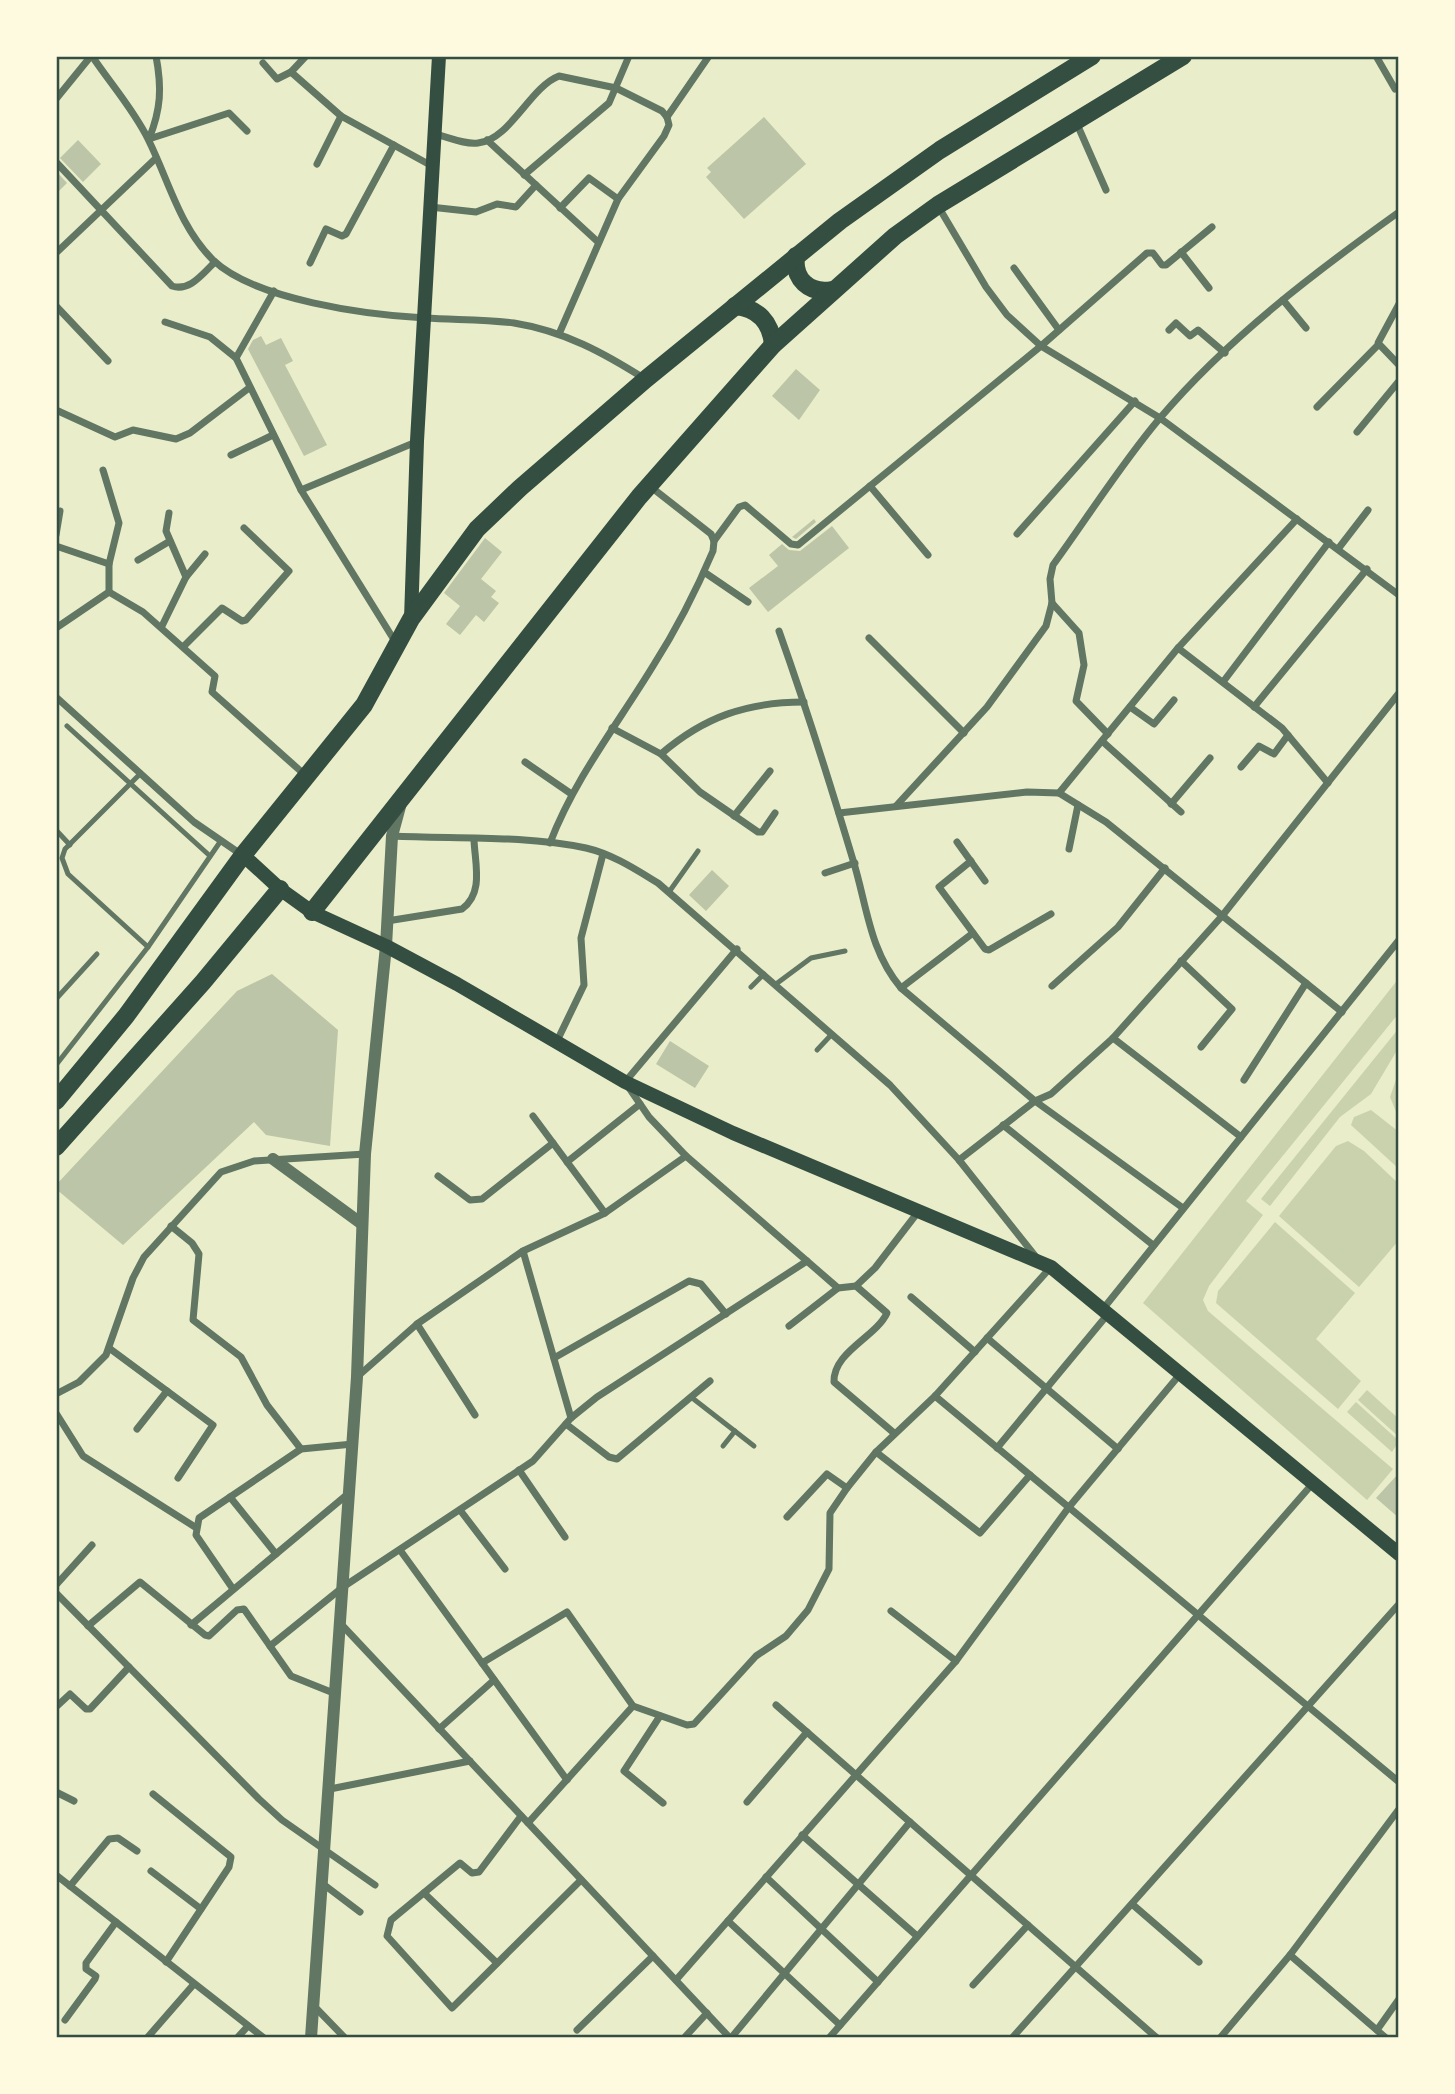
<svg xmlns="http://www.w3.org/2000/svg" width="1455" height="2094" font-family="'Nunito Sans',sans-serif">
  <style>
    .green { fill: #cad2ad }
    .building { fill: #bcc5a7 }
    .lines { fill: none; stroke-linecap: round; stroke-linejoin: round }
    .service { stroke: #617663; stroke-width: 5 }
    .minor { stroke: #617663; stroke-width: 7 }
    .tertiary { stroke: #617663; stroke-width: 12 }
    .secondary { stroke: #344e41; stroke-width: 14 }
    .primary { stroke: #344e41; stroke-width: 18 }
    .neatline { fill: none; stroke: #344e41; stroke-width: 2.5 }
  </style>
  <rect width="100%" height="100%" fill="#e9edc9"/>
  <g class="green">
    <polygon points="1399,978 1399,1013 1246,1201 1263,1215 1209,1286 1203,1300 1208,1311 1393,1469 1367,1500 1143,1303"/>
    <polygon points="1399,1028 1399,1047 1371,1094 1340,1117 1270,1206 1261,1199"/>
    <polygon points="1399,1071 1399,1119 1390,1097"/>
    <polygon points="1371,1110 1399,1132 1399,1169 1351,1125 1354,1117"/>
    <polygon points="1348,1141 1364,1151 1399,1184 1399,1240 1359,1287 1279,1216 1336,1146"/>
    <polygon points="1275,1222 1355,1293 1316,1339 1361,1381 1338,1409 1216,1303 1218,1291"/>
    <polygon points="1367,1390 1399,1419 1399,1437 1358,1400"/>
    <polygon points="1356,1402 1399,1441 1392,1452 1347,1412"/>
  </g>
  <g class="building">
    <polygon points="764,117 806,164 744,219 706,177 711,172 707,168"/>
    <polygon points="78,140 101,164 83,182 60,158"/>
    <polygon points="56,171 67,183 56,194"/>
    <polygon points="261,336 266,345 281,338 293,361 285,365 327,445 304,456 248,349 253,340"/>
    <polygon points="796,369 820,390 799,420 772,396"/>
    <polygon points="814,519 816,522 796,539 792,537"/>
    <polygon points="832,526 849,548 768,612 749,588 778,566 769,555 782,544 789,550 800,551"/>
    <polygon points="485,538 502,552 481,579 496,591 491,597 499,603 484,622 476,615 460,635 446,624 460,606 444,593"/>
    <polygon points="712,870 729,886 706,911 689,895"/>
    <polygon points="272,974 338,1030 330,1146 266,1135 254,1122 123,1245 56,1189 56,1185 237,991"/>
    <polygon points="670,1041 709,1066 695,1088 656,1064"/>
    <polygon points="1399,1473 1399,1518 1376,1498"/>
  </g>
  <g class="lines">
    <g class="service">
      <polyline points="67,726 210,856"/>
      <polyline points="141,773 65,849 62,858 68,874 148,947"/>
      <polyline points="56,830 70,845"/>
      <polyline points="669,892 698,851"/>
      <polyline points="776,984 811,958 845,951"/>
      <polyline points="751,987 764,974"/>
      <polyline points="56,999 97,954"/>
      <polyline points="817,1050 832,1034"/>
      <polyline points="56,1065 148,947 220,842"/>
      <polyline points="691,1397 754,1446"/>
      <polyline points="723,1446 735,1431"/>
    </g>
    <g class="minor">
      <path d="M92 56C110 83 134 110 148 139 169 181 179 226 213 260 255 300 367 315 425 318 455 320 484 319 514 323 564 331 604 353 645 379"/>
      <polyline points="1376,56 1395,89"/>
      <polyline points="263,63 277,79 291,72 341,116 432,166"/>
      <polyline points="291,72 306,56"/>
      <polyline points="56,99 91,56"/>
      <polyline points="667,117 709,56"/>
      <polyline points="1077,124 1106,190"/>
      <path d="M435 134C448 137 465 145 478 143 510 140 530 87 559 76L616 88 662 111 667 117"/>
      <polyline points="149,139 229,113 247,131"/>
      <path d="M149 139C161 109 162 88 156 56"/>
      <polyline points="487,140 598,242"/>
      <path d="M56 162 172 286C190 292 203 273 215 262"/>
      <polyline points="317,164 341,116"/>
      <polyline points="524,175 609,103 629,56"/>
      <polyline points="938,206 986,287 1007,315 1041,346 1160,418 1399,595"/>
      <polyline points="430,207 476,212 497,204 516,207 536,185"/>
      <polyline points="560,208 589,178 618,199"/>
      <polyline points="1181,252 1209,288"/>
      <polyline points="56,253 155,159"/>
      <polyline points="310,263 326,229 342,236 346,234 394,145"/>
      <polyline points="1014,268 1059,330"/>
      <polyline points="1283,300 1306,328"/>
      <polyline points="1399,304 1378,343 1399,365"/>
      <polyline points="56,306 108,361"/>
      <polyline points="165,322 210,337 236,358 301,490 396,643"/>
      <polyline points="1169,330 1176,323 1190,336 1198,330 1225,353"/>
      <polyline points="559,334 618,199 664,136 669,125 667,117"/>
      <polyline points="236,358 274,291"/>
      <polyline points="1317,407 1378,345"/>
      <polyline points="56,410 115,437 133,430 176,439 190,433 249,388"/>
      <polyline points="1357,432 1399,381"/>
      <polyline points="231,455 273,435"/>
      <polyline points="870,486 928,555"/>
      <polyline points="301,490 416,442"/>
      <polyline points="169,513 166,531 186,577"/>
      <polyline points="1017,534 1135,401"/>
      <polyline points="56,535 60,511"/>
      <polyline points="714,541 739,507 745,505 791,544 798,545 1041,346 1147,253 1153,253 1162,265 1166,265 1212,227"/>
      <polyline points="56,546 109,564"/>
      <polyline points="1338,549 1368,510"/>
      <polyline points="138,560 170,541"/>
      <polyline points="704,572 748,602"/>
      <polyline points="109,592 143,612 215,676 212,692 305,775"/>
      <polyline points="1052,603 1079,633 1084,665 1076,701 1108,734"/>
      <polyline points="162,626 186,577 205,554"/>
      <polyline points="56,628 109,592 109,564 119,523 103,470"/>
      <path d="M779 631C806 707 830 783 853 860 867 905 869 950 901 988L1035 1101 1183 1208"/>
      <polyline points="869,638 964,733"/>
      <polyline points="184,646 222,608 242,621 246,620 289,571 244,528"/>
      <polyline points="1178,648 1297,519"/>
      <polyline points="1223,682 1329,542"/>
      <polyline points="56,697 194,822 242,855"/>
      <polyline points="1130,707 1154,724 1174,700"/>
      <polyline points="1254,707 1367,569"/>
      <polyline points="612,728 661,754 700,792 758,832 762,832 775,813"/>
      <polyline points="1102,741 1181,812"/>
      <path d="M661 754C704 717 747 702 804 702"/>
      <polyline points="525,762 570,793"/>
      <polyline points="1241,767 1259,746 1274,754 1288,735"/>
      <polyline points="1059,793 1178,648 1282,728 1328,783"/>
      <polyline points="1171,804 1210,758"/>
      <path d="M896 806 987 707 1046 626 1052 603 1050 579 1053 565C1088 517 1121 464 1160 418 1228 338 1314 273 1399 212"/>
      <polyline points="839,813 1027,792 1059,793 1106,822 1342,1012"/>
      <polyline points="734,816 770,771"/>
      <path d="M392 836C455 839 524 835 586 848 612 854 635 869 658 883L890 1085 959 1160 1036 1257"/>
      <polyline points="957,842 985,881"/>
      <path d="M550 843C575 778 617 725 653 666 676 630 696 591 713 551L714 541 711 534 651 487"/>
      <polyline points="1069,849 1078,805"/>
      <polyline points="971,861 939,887 985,949 989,950 1051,914"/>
      <polyline points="825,873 855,863"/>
      <path d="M387 921 462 909C484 893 475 864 474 840"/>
      <polyline points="737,949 625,1082 649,1117 686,1156 838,1288"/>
      <polyline points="1181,961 1232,1009 1201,1047"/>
      <polyline points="1052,986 1118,927 1165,868"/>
      <polyline points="901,988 973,933"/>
      <polyline points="1113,1038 1241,1137"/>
      <polyline points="557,1041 584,985 581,938 603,854"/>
      <polyline points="1244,1080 1306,983"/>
      <polyline points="533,1116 605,1213"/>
      <polyline points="1003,1125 1153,1245"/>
      <polyline points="959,1160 1035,1101 1051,1094 1113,1038 1222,916 1399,693"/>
      <polyline points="567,1162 640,1104"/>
      <polyline points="438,1176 470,1200 482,1199 553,1143"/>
      <polyline points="171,1226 192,1243 199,1254 193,1320 241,1357 267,1405 301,1449"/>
      <polyline points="523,1251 571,1418"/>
      <path d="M856 1286 887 1313C876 1337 833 1352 834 1382L894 1433"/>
      <polyline points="911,1297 975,1352"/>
      <polyline points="1103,1309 1399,940"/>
      <polyline points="417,1324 475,1415"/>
      <polyline points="789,1326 838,1288 856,1286 875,1268 918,1212"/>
      <polyline points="987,1338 1118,1449"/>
      <polyline points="109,1348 213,1425 178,1478"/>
      <polyline points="554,1358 689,1281 701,1284 726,1314"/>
      <polyline points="357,1377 417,1324 523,1251 605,1213 686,1156"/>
      <polyline points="56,1394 79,1382 106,1355 133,1278 144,1257 221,1172 254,1161 365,1154"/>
      <polyline points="935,1396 1399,1782"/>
      <polyline points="56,1413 83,1456 195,1527"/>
      <polyline points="566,1424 609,1457 617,1459 710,1381"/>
      <polyline points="137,1429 167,1391"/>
      <polyline points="997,1448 1108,1314"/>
      <polyline points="876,1452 980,1533 1030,1475"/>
      <polyline points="519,1470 565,1537"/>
      <polyline points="230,1497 276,1554"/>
      <polyline points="460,1510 505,1569"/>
      <polyline points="787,1517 827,1474 847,1488"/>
      <polyline points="400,1550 567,1780"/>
      <polyline points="56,1585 92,1545"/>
      <polyline points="233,1589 196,1535 199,1518 301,1449 353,1444"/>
      <polyline points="56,1593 259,1799 282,1820 375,1885"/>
      <polyline points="891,1611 956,1661"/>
      <polyline points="341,1624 730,2038"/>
      <polyline points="191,1625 349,1493"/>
      <polyline points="88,1626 140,1582 205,1635 209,1636 237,1610 244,1609 291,1676 336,1694"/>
      <polyline points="270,1646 343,1587 533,1461 571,1418 597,1397 807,1261"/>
      <polyline points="482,1663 567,1612 633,1706 687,1725 694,1724 756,1656 786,1636 808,1610 829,1569 830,1513 847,1488 876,1452 935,1396 1051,1267"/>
      <polyline points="776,1705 1157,2038"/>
      <polyline points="56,1707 70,1694 86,1709 90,1709 129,1667"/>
      <polyline points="660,1716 624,1771 663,1803"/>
      <polyline points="439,1729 494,1680"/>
      <polyline points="330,1789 470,1761"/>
      <polyline points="56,1792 74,1801"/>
      <polyline points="153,1794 231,1857 229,1867 166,1962"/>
      <polyline points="747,1802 807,1732"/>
      <polyline points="521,1816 479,1872 472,1873 460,1863 391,1920 387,1936 452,2008 581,1880"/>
      <polyline points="528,1823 633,1706"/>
      <polyline points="802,1835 917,1936"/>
      <polyline points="151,1871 201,1909"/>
      <polyline points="56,1875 264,2038"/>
      <polyline points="766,1877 878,1982"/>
      <polyline points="323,1884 360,1912"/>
      <polyline points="70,1886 109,1839 118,1838 137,1851"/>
      <polyline points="424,1893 497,1963"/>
      <polyline points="1132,1904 1199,1962"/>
      <polyline points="728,1921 840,2025"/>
      <polyline points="1290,1955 1386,2038"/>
      <polyline points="676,1980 956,1661 1069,1507 1181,1373"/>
      <polyline points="973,1985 1028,1925"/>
      <polyline points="314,2006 345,2038"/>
      <polyline points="65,2020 95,1979 96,1976 86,1969 86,1963 116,1922"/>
      <polyline points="577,2030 653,1956"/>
      <polyline points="1377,2030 1399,1999"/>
      <polyline points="147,2038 194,1984"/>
      <polyline points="237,2038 248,2026"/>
      <polyline points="684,2038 707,2013"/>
      <polyline points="731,2038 910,1822"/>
      <polyline points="829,2038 1314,1482"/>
      <polyline points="1012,2038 1399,1604"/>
      <polyline points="1220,2038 1290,1955 1399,1809"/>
    </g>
    <g class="tertiary">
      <polyline points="273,1159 362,1224"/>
      <polyline points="311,2038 357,1377 365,1154 386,946 392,836 401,803"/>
    </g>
    <g class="secondary">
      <polyline points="411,619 417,441 439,56"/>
      <polyline points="243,855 280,889 312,912 386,946 457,984 625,1082 733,1133 1051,1267 1399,1554"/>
    </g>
    <g class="primary">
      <path d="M796 256C793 279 809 294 832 290"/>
      <path d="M735 306C758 308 771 322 773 345"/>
      <polyline points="312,912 639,497 773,345 895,236 938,205 1183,56"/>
      <polyline points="56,1101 126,1016 243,855 364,705 411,619 477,529 520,488 646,379 840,221 940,150 1092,56"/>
      <polyline points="56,1147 203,982 280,889"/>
    </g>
  </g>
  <rect width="1455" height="2094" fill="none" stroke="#fefae0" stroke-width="116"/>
  <rect x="58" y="58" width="1339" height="1978" class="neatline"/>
</svg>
